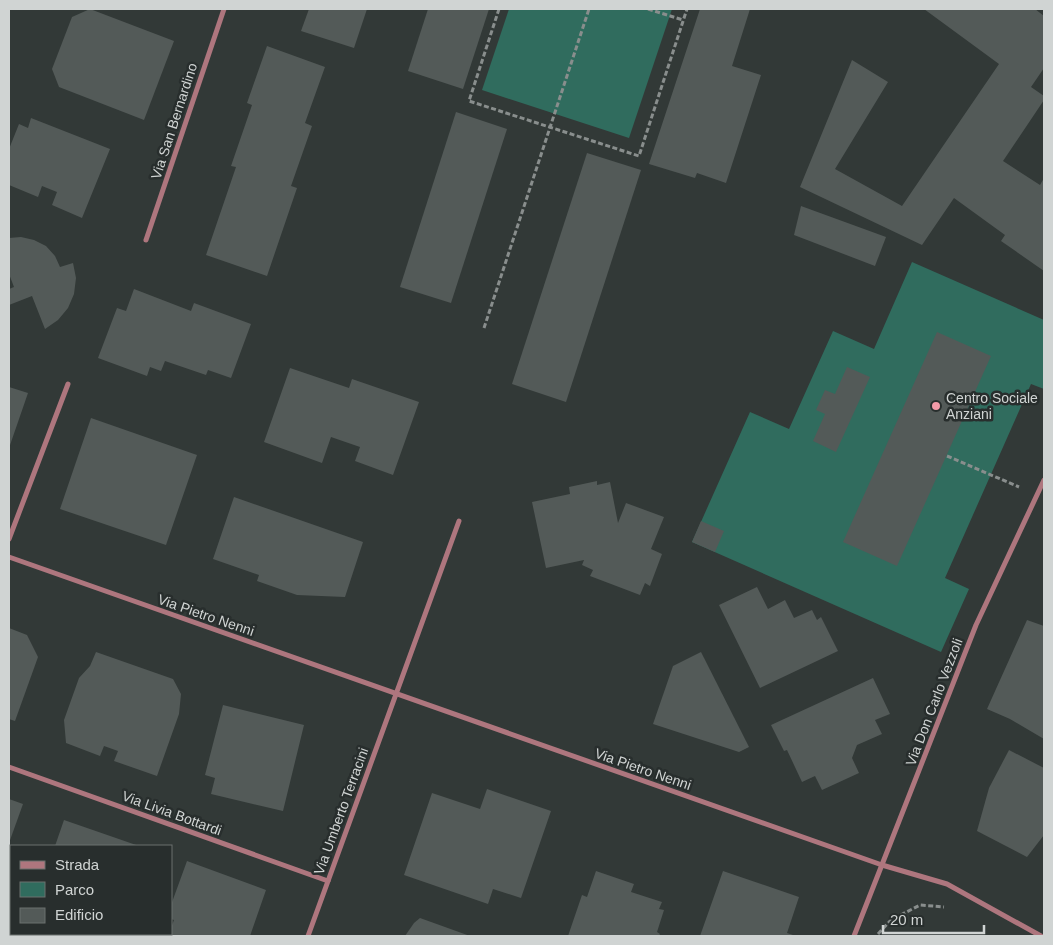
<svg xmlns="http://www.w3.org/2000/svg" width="1053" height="945" font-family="Helvetica,sans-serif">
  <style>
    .green { fill: #306c5e }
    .building { fill: #535a58 }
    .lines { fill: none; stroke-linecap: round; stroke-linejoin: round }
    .path { stroke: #898e8d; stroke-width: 3; stroke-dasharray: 5 2.5; stroke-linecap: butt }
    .street { stroke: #ae767e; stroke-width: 5 }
    .poi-dot { fill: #f39aa8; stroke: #282e2d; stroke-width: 2 }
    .labels { text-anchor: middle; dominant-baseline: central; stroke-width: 5; stroke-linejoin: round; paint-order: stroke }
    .street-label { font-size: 14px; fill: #d0d4d3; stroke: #282e2d }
    .poi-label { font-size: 14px; fill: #d0d4d3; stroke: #282e2d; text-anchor: start }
  </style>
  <rect width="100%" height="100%" fill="#323937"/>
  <g class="green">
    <polygon points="509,9 672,9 629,138 482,90"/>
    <polygon points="912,262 1044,320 1044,389 1031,384 945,578 969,589 941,652 692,542 750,412 789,429 833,331 874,349"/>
  </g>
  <g class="building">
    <polygon points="90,9 174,41 144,120 59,87 52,69 72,17"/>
    <polygon points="309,9 367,9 354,48 301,31"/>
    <polygon points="428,9 489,9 463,89 408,71"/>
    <polygon points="700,9 750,9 732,66 761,75 726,183 697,173 695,178 649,164"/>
    <polygon points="924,9 1035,9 1044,16 1044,68 1031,87 1044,96 1044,100 1003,161 1040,185 1044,178 1044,271 1001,241 1005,235 954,198 922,245 800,187 852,60 888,82 835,169 902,206 999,64"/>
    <polygon points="267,46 325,67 305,123 312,126 291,186 297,188 267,276 206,255 236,167 231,166 252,105 247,103"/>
    <polygon points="456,112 507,129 451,303 400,287"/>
    <polygon points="31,118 110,149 82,218 52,205 57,192 42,186 38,197 9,185 9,149 19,124 28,128"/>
    <polygon points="587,153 641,170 566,402 512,384"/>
    <polygon points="801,206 886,237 875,266 794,235"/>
    <polygon points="21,237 34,240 46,246 55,256 60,267 73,263 76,278 74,294 68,308 58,320 45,329 32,296 9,305 9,289 14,287 9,274 9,238"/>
    <polygon points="134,289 191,311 194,303 251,324 231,378 208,370 206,375 165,361 161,371 150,367 147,376 98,358 117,308 126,311"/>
    <polygon points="937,332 991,356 897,566 843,542"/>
    <polygon points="847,367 870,377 836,452 813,441 825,414 816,410 825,390 835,394"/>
    <polygon points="290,368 349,388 352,379 419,402 393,475 355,461 360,447 331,437 322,463 264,442"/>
    <polygon points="9,387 28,393 9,448"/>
    <polygon points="91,418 197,455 166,545 60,509"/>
    <polygon points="597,481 597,485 610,482 618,523 626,503 664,517 651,549 662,554 650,586 645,583 640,595 590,576 593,570 582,565 584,560 546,568 532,502 570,494 569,487"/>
    <polygon points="234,497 363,542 345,597 297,595 257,581 259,575 213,559"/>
    <polygon points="701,521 724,531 715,552 692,542"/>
    <polygon points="757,587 768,609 785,600 794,618 812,610 817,620 821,617 838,651 760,688 719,605"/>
    <polygon points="1027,620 1044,626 1044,739 1010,719 987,709"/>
    <polygon points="9,628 27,635 38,657 15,721 9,719"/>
    <polygon points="96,652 173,679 181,694 179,714 157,776 114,761 118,751 104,746 100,756 66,743 64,720 79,678 90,666"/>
    <polygon points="701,652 749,747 739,752 653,724 673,666"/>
    <polygon points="873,678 890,714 875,720 882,734 857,745 852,758 859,773 822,790 815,776 802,782 787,750 784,751 771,725"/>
    <polygon points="223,705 304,725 283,811 211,794 215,778 205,775"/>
    <polygon points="1009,750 1044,768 1044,835 1027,857 977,831 989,788"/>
    <polygon points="487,789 551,811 521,898 493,889 488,904 404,875 432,793 480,809"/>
    <polygon points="9,799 23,804 9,843"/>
    <polygon points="64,820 139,846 55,846"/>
    <polygon points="187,861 266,890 250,936 168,936 169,934 171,934 171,928 174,920 171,919 171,905"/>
    <polygon points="596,871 634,884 631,892 662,902 659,909 664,910 657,932 660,934 659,936 568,936 582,895 587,897"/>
    <polygon points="723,871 799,897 787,933 796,936 700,936"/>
    <polygon points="420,918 470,936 405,936 414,923"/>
    <polygon points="35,934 120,934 119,936 41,936"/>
  </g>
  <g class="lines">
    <g class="path">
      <polyline points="499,9 469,101 639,156 687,9"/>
      <polyline points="648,9 683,20"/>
      <polyline points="484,328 589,9"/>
      <polyline points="947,456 1019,487"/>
      <polyline points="878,934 891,920 920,905 944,907"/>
    </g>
    <g class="street">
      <polyline points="146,240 224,9"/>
      <polyline points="9,539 68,384"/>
      <polyline points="9,557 882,865 947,884 1041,936"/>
      <polyline points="9,767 328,881"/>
      <polyline points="308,936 459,521"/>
      <polyline points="854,936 976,625 1044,480"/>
    </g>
  </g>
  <circle class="poi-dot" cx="936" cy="406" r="5"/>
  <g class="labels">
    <g class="street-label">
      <text transform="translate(174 121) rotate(-72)">Via San Bernardino</text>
      <text transform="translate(206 615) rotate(19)">Via Pietro Nenni</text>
      <text transform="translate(934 702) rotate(-69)">Via Don Carlo Vezzoli</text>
      <text transform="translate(643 769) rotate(19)">Via Pietro Nenni</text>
      <text transform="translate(341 811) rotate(-70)">Via Umberto Terracini</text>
      <text transform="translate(172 813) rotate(20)">Via Livia Bottardi</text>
    </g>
    <g class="poi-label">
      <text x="946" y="398">Centro Sociale<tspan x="946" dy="16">Anziani</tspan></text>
    </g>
  </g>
  <rect width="1053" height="945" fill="none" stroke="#d0d4d3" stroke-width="20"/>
  <rect x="10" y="845" width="162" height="90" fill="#282e2d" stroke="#6b706f"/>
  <rect x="20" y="861" width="25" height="8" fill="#ae767e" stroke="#6b706f"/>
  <text x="55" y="870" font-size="15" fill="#d0d4d3">Strada</text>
  <rect x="20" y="882" width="25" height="15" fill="#306c5e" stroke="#6b706f"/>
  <text x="55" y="895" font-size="15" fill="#d0d4d3">Parco</text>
  <rect x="20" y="908" width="25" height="15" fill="#535a58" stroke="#6b706f"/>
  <text x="55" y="920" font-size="15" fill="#d0d4d3">Edificio</text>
  <path d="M883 925v8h101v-8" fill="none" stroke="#d0d4d3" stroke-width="2.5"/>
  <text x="890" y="925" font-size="15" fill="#d0d4d3" stroke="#282e2d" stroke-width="4" paint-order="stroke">20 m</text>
</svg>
